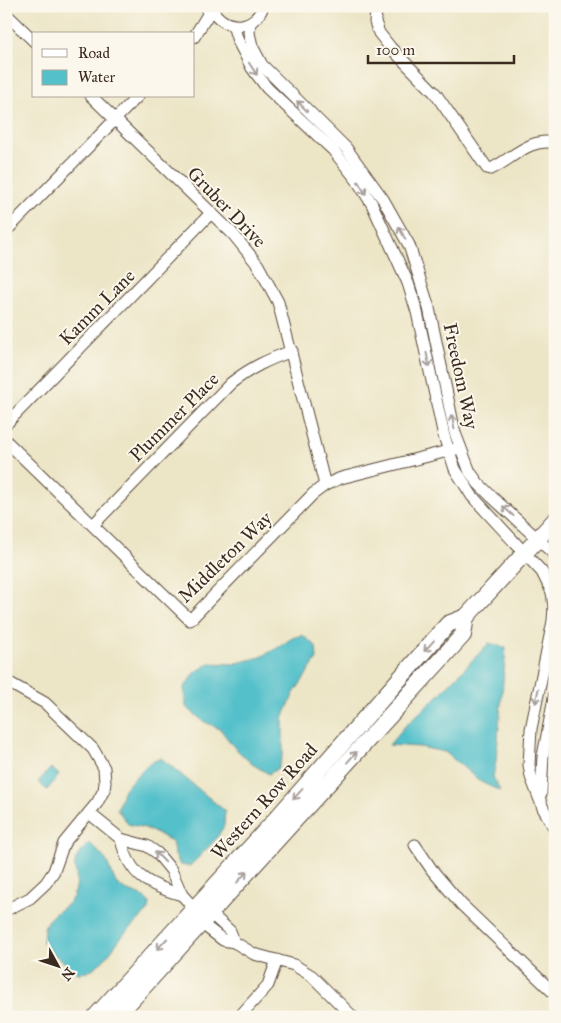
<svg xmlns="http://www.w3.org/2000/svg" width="561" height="1023" font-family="'IM FELL Great Primer',serif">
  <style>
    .water { fill: #53c0ca; stroke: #477574 }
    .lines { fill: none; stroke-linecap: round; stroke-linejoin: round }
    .street-casing { stroke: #564637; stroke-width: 13 }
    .secondary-casing { stroke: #564637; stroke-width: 18 }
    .street { stroke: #fff; stroke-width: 11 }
    .secondary { stroke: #fff; stroke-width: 16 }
    .oneway { stroke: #a79f9a }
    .labels { text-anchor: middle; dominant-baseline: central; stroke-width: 4; stroke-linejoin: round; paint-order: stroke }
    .street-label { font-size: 19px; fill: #3b2a1e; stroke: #fbf7ec }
  </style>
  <rect width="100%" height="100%" fill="#fbf7ec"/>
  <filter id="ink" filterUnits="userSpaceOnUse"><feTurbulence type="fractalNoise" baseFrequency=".02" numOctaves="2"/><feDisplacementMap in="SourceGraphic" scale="10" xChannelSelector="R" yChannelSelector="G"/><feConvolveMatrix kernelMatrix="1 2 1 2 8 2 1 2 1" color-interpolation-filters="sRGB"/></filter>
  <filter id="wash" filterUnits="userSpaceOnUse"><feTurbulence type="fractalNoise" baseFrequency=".0096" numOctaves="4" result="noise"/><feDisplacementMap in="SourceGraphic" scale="20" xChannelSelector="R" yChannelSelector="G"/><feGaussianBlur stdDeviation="1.12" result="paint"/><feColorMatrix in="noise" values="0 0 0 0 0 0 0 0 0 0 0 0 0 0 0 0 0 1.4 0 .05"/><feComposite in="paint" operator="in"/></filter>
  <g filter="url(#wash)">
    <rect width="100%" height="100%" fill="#ece5c6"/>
    <g class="water">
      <polygon points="302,635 316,646 317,659 294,693 283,718 283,754 278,768 269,774 252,764 234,747 220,729 203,721 186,707 184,687 196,672 210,663 233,664 261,657 279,647 292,638"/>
      <polygon points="489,643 506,648 496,760 493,777 500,791 481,782 445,752 420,747 389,745 406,725 439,695"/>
      <polygon points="161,758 225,811 224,826 216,839 190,866 180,865 174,853 172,841 145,828 128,824 117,809 124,789 148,764"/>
      <polygon points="51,768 59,775 47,790 38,782"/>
      <path d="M90 843 106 860 116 883 125 890 140 895 150 903 149 910 124 934 103 961 88 972 78 973 52 953 43 942C44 936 43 928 46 923 54 910 71 907 75 892 82 869 63 865 90 843Z"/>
    </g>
  </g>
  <g filter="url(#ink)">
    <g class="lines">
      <defs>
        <g id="street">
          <path d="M211 6C220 31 255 32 263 6"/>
          <path d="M379 6 376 12 375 22 379 33 390 47 435 93 487 168 491 169C512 159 530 137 555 143"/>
          <polyline points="6,14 34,41"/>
          <polyline points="250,23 249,33 252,46 262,65 346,148 383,199 409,245 429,308 455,433 470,472 478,483 492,497 555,555"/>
          <polyline points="233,25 238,41 252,68 267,88 333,150 357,180 372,204 408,283 417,312 444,436 455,469 472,496 542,572 552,592 554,607 553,621 531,729 529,765 531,777 543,808 555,829"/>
          <polyline points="194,37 207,16 209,6"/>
          <polyline points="91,96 233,234 258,265 278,302 325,485"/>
          <polyline points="6,231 138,96"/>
          <polyline points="6,424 211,213"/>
          <polyline points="6,441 190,620 313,494 325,485 341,478 456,449"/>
          <path d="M93 525 231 383C252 367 267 360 292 351"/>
          <polyline points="6,681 45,703 93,749 104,768 105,783 104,790 97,803 64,843 54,871 46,883 30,898 6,910"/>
          <polyline points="541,794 543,756 555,693"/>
          <polyline points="89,813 121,839 147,846 157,853 171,870 182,895 194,908 210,913 230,931 234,942"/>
          <path d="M121 839C129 876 148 885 182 895"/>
          <polyline points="415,845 432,870 461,904 555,994"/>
          <polyline points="198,917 201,923 223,940 234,942 254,954 294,965 312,976 353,1017"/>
          <polyline points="239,1017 268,985 277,960"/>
        </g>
        <g id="secondary">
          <polyline points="95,1017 268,828 448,624 466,617 555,520"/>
          <polyline points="116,1017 463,635 466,617"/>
        </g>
      </defs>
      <use href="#street" class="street-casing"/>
      <use href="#secondary" class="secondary-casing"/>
      <use href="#street" class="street"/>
      <use href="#secondary" class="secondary"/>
    </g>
    <defs><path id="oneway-shaft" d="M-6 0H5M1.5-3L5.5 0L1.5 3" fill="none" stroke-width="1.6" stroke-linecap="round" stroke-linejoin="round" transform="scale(1.25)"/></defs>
    <g class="oneway">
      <use href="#oneway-shaft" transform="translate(253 69) rotate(57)"/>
      <use href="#oneway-shaft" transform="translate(302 106) rotate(-135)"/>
      <use href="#oneway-shaft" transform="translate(362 188) rotate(58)"/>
      <use href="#oneway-shaft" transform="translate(402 233) rotate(-118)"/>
      <use href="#oneway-shaft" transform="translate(428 360) rotate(78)"/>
      <use href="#oneway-shaft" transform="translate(453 422) rotate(-101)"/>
      <use href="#oneway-shaft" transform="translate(508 511) rotate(-138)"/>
      <use href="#oneway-shaft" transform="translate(429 646) rotate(132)"/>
      <use href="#oneway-shaft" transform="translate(537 696) rotate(101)"/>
      <use href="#oneway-shaft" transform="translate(352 757) rotate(-48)"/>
      <use href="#oneway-shaft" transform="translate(298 794) rotate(132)"/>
      <use href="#oneway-shaft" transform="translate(160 857) rotate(-135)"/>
      <use href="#oneway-shaft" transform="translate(242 877) rotate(-48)"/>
      <use href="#oneway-shaft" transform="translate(162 944) rotate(133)"/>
    </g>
  </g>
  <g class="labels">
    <g class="street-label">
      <text transform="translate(227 207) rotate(46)">Gruber Drive</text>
      <text transform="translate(97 307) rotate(-45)">Kamm Lane</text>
      <text transform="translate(461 376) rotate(78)">Freedom Way</text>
      <text transform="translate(174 417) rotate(-45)">Plummer Place</text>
      <text transform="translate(225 557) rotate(-44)">Middleton Way</text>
      <text transform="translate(264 801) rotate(-48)">Western Row Road</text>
    </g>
  </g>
  <rect width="561" height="1023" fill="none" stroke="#fbf7ec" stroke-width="25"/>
  <rect x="32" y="32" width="162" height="65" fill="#fbf7ec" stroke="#aea59a"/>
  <rect x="42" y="49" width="25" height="8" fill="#ffffff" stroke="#aea59a"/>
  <text x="78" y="58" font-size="15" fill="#3b2a1e">Road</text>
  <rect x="42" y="70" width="25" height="15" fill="#53c0ca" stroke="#aea59a"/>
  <text x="78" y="82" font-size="15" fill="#3b2a1e">Water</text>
  <g transform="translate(58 966) rotate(130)" stroke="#fbf7ec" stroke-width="4" paint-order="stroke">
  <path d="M0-4L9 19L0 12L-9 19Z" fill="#3b2a1e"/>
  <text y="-8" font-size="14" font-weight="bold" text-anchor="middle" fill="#3b2a1e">N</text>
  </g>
  <path d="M368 55v8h146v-8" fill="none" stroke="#3b2a1e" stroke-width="2.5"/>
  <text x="376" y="55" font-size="15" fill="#3b2a1e" stroke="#fbf7ec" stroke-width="4" paint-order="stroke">100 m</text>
</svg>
